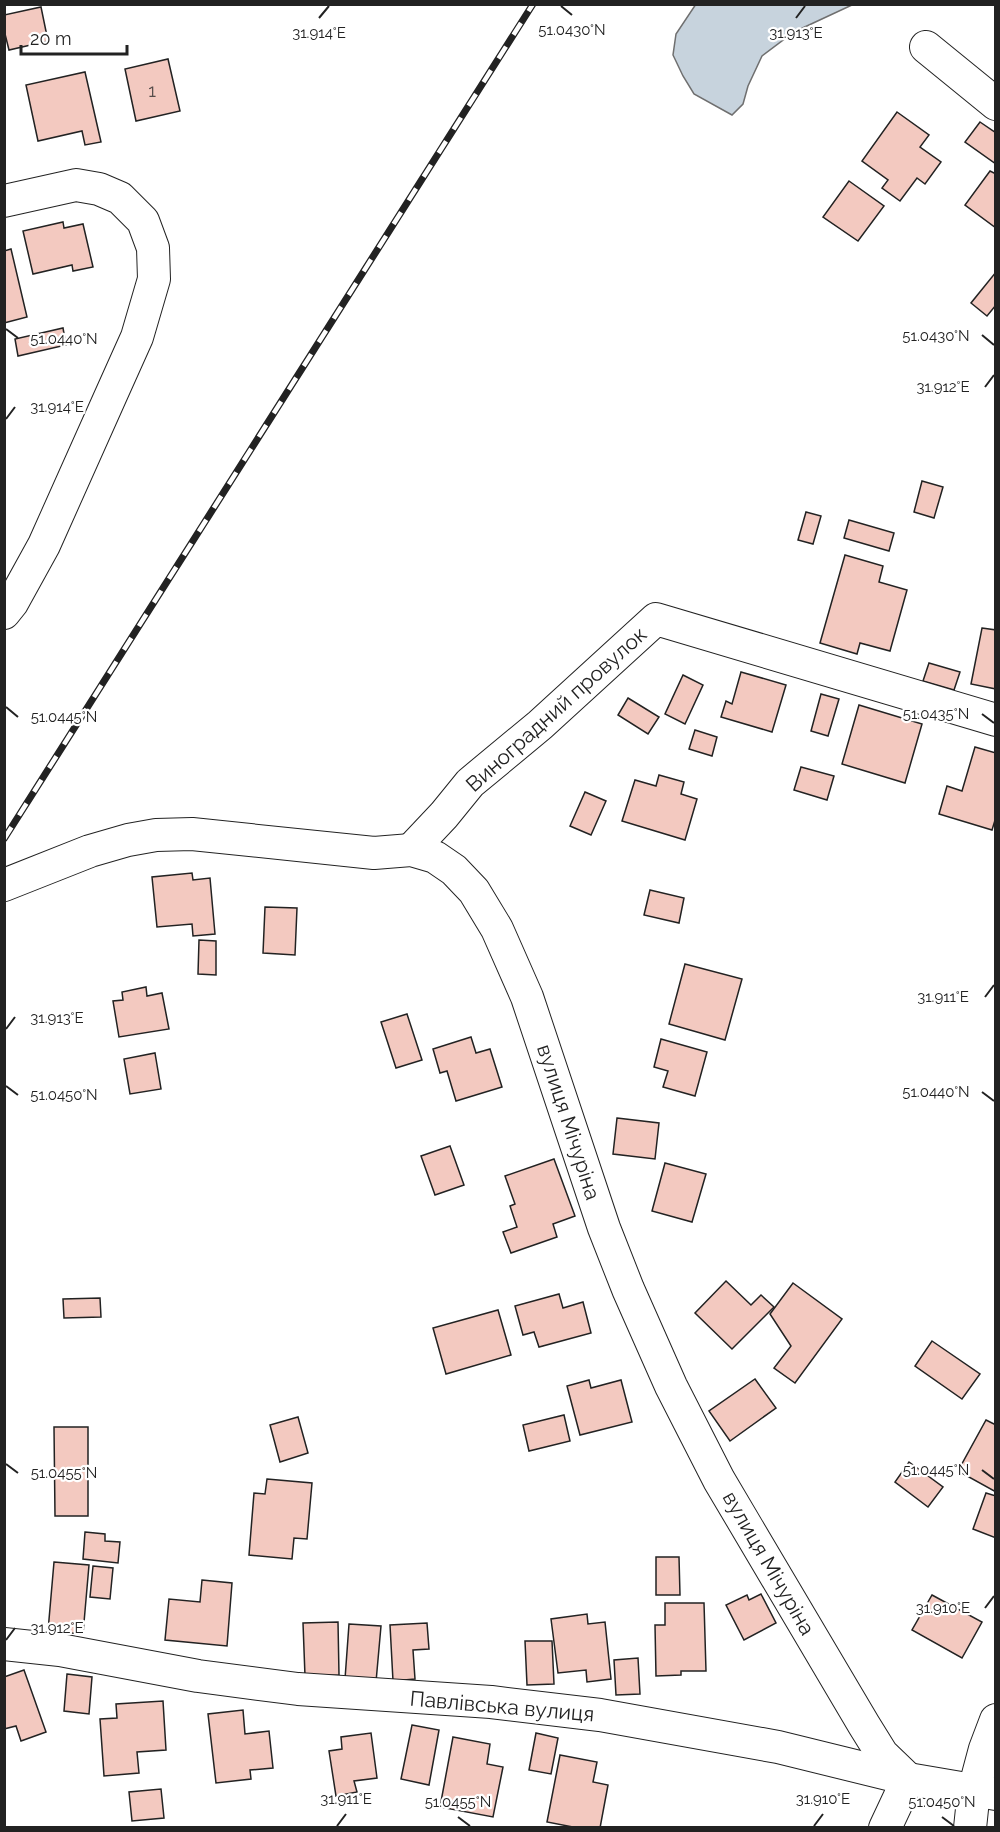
<svg xmlns="http://www.w3.org/2000/svg" width="1000" height="1832" font-family="Raleway,sans-serif">
  <style>
    .water { fill: #c7d3dd; stroke: #6f6f6f; stroke-width: 1.5 }
    .building { fill: #f3c9c0; stroke: #222; stroke-width: 1.5 }
    .lines { fill: none; stroke-linecap: round; stroke-linejoin: round }
    .minor-casing { stroke: #222; stroke-width: 34 }
    .minor { stroke: #fff; stroke-width: 32 }
    .rail-casing { stroke: #222; stroke-width: 7 }
    .rail { stroke: #fff; stroke-width: 4.5; stroke-dasharray: 14; stroke-linecap: butt }
    .ticks { fill: none; stroke: #222; stroke-width: 2 }
    .labels { text-anchor: middle; dominant-baseline: central; stroke-width: 4.5; stroke-linejoin: round; paint-order: stroke }
    .number-label { font-size: 18px; fill: #564c4a }
    .street-label { font-size: 21px; fill: #222; stroke: #fff }
    .ticks-label { font-size: 15px; text-anchor: middle; fill: #222; stroke: #fff; stroke-width: 4.5; stroke-linejoin: round; paint-order: stroke }
  </style>
  <rect width="100%" height="100%" fill="#fff"/>
  <polygon class="water" points="696,4 852,4 852,5 794,32 762,56 748,86 743,104 732,115 694,94 683,76 673,55 676,34"/>
  <g class="building">
    <polygon points="41,7 48,41 9,50 4,30 4,15"/>
    <polygon points="168,59 180,111 136,121 125,69"/>
    <polygon points="85,72 101,142 85,145 82,131 38,141 26,85"/>
    <polygon points="897,112 929,135 920,147 941,162 925,184 917,178 900,201 882,188 888,180 862,161"/>
    <polygon points="980,122 996,133 996,164 965,142"/>
    <polygon points="990,171 996,174 996,228 965,205"/>
    <polygon points="849,181 884,206 858,241 823,217"/>
    <polygon points="63,222 64,228 83,224 93,267 73,271 72,265 33,274 23,231"/>
    <polygon points="11,249 27,317 4,323 4,251"/>
    <polygon points="996,272 996,305 987,316 971,303"/>
    <polygon points="63,328 66,345 18,356 15,339"/>
    <polygon points="922,481 943,487 934,518 914,512"/>
    <polygon points="806,512 821,516 813,544 798,540"/>
    <polygon points="849,520 894,533 889,551 844,538"/>
    <polygon points="845,555 883,566 879,582 907,590 890,651 860,643 857,654 820,643"/>
    <polygon points="982,628 996,630 996,689 971,684"/>
    <polygon points="929,663 960,672 954,690 923,681"/>
    <polygon points="741,672 786,685 772,732 721,717 726,701 732,704"/>
    <polygon points="683,675 703,685 685,724 665,714"/>
    <polygon points="821,694 839,699 828,736 811,731"/>
    <polygon points="628,698 659,717 648,734 618,715"/>
    <polygon points="859,705 922,724 905,783 842,764"/>
    <polygon points="695,730 717,737 712,756 689,749"/>
    <polygon points="975,747 996,753 996,817 992,830 939,814 947,786 962,791"/>
    <polygon points="801,767 834,776 827,800 794,790"/>
    <polygon points="659,775 684,782 681,794 697,799 685,840 622,821 635,780 656,786"/>
    <polygon points="585,792 606,801 591,835 570,826"/>
    <polygon points="192,873 193,880 210,878 215,934 193,936 192,924 157,927 152,877"/>
    <polygon points="650,890 684,898 679,923 644,915"/>
    <polygon points="265,907 297,908 295,955 263,953"/>
    <polygon points="199,940 216,941 216,975 198,974"/>
    <polygon points="685,964 742,979 725,1040 669,1024"/>
    <polygon points="146,987 147,996 162,993 169,1029 119,1037 113,1001 123,1000 122,992"/>
    <polygon points="407,1014 422,1060 396,1068 381,1022"/>
    <polygon points="471,1037 476,1053 490,1049 502,1087 456,1101 447,1071 440,1073 433,1049"/>
    <polygon points="661,1039 707,1052 695,1096 663,1087 668,1071 654,1067"/>
    <polygon points="155,1053 161,1089 130,1094 124,1059"/>
    <polygon points="617,1118 659,1123 655,1159 613,1154"/>
    <polygon points="450,1146 464,1185 435,1195 421,1156"/>
    <polygon points="554,1159 575,1216 553,1224 557,1237 511,1253 503,1232 517,1227 510,1206 515,1204 505,1176"/>
    <polygon points="665,1163 706,1174 692,1222 652,1211"/>
    <polygon points="726,1281 751,1305 761,1295 774,1307 732,1349 695,1313"/>
    <polygon points="793,1283 842,1319 795,1383 774,1368 791,1346 770,1314"/>
    <polygon points="559,1294 563,1308 583,1302 591,1333 539,1347 534,1332 523,1335 515,1306"/>
    <polygon points="100,1298 101,1317 64,1318 63,1299"/>
    <polygon points="498,1310 511,1355 446,1374 433,1328"/>
    <polygon points="932,1341 980,1374 962,1399 915,1366"/>
    <polygon points="755,1379 776,1408 730,1441 709,1411"/>
    <polygon points="589,1380 591,1388 621,1380 632,1422 580,1435 567,1386"/>
    <polygon points="564,1415 570,1441 529,1451 523,1425"/>
    <polygon points="298,1417 308,1453 280,1462 270,1425"/>
    <polygon points="986,1420 996,1425 996,1492 958,1471"/>
    <polygon points="54,1427 88,1427 88,1516 55,1516"/>
    <polygon points="909,1462 943,1487 928,1507 895,1482"/>
    <polygon points="267,1479 312,1483 307,1539 294,1538 292,1559 249,1555 254,1493 265,1494"/>
    <polygon points="986,1493 996,1496 996,1538 973,1529"/>
    <polygon points="85,1532 105,1534 105,1541 120,1542 118,1563 83,1559"/>
    <polygon points="656,1557 679,1557 680,1595 656,1595"/>
    <polygon points="54,1562 89,1565 83,1634 48,1631"/>
    <polygon points="93,1566 113,1568 110,1599 90,1597"/>
    <polygon points="202,1580 232,1583 227,1646 165,1640 169,1599 200,1602"/>
    <polygon points="761,1594 776,1623 744,1640 726,1605 747,1595 749,1600"/>
    <polygon points="932,1595 982,1622 962,1658 912,1630"/>
    <polygon points="665,1603 704,1603 706,1671 681,1671 681,1675 656,1676 655,1625 665,1625"/>
    <polygon points="587,1614 588,1624 605,1622 611,1679 587,1682 586,1670 558,1673 551,1619"/>
    <polygon points="338,1622 339,1675 305,1676 303,1623"/>
    <polygon points="427,1623 429,1649 413,1650 415,1679 393,1681 390,1625"/>
    <polygon points="349,1624 381,1626 376,1682 345,1679"/>
    <polygon points="525,1641 552,1641 554,1684 527,1685"/>
    <polygon points="638,1658 640,1694 616,1695 614,1660"/>
    <polygon points="24,1670 46,1732 21,1741 16,1726 4,1729 4,1677"/>
    <polygon points="67,1674 92,1677 89,1714 64,1711"/>
    <polygon points="163,1701 166,1750 137,1752 139,1773 104,1776 100,1719 117,1718 116,1704"/>
    <polygon points="243,1710 245,1734 269,1731 273,1768 250,1770 251,1779 216,1783 208,1714"/>
    <polygon points="412,1725 439,1730 429,1785 401,1779"/>
    <polygon points="371,1733 377,1778 354,1781 357,1792 336,1796 329,1751 342,1749 341,1737"/>
    <polygon points="536,1733 558,1738 551,1774 529,1770"/>
    <polygon points="453,1737 490,1744 487,1764 503,1767 493,1817 440,1807"/>
    <polygon points="560,1755 597,1762 593,1782 608,1785 600,1828 578,1828 547,1822"/>
    <polygon points="161,1789 164,1818 132,1821 129,1792"/>
  </g>
  <g class="lines">
    <defs>
      <g id="minor">
        <polyline points="926,47 996,104"/>
        <polyline points="4,201 76,185 99,189 120,198 143,221 153,248 154,279 137,337 111,395 44,545 12,603 4,613"/>
        <polyline points="411,850 444,815 470,783 540,725 656,619 996,720"/>
        <polyline points="4,885 90,851 128,840 156,835 192,834 374,853 411,850 435,857 454,870 474,891 497,929 527,997 604,1228 628,1289 671,1386 719,1480 864,1725 882,1754 908,1779 885,1828"/>
        <polyline points="4,1644 60,1650 198,1676 298,1689 491,1702 600,1715 778,1747 908,1779 996,1794"/>
        <polyline points="970,1828 974,1790 985,1749 996,1720"/>
      </g>
    </defs>
    <use href="#minor" class="minor-casing"/>
    <use href="#minor" class="minor"/>
    <defs>
      <polyline id="rail" points="4,839 533,4"/>
    </defs>
    <use href="#rail" class="rail-casing"/>
    <use href="#rail" class="rail"/>
  </g>
  <path class="ticks" d="M561 6 572 15M319 18 329 6M796 18 805 6M6 329 18 338M982 335 994 345M985 387 994 375M6 419 15 407M6 707 18 717M982 714 994 723M985 997 994 985M6 1029 15 1017M6 1086 18 1095M982 1092 994 1101M6 1464 18 1473M982 1470 994 1479M985 1608 994 1596M6 1640 15 1628M458 1817 470 1826M942 1817 954 1826M337 1826 346 1814M814 1826 823 1814"/>
  <g class="labels">
    <g class="number-label">
      <text x="152" y="90">1</text>
    </g>
    <g class="street-label">
      <text transform="translate(556 709) rotate(-42)">Виноградний провулок</text>
      <text transform="translate(569 1122) rotate(72)">вулиця Мічуріна</text>
      <text transform="translate(769 1563) rotate(60)">вулиця Мічуріна</text>
      <text transform="translate(502 1706) rotate(5)">Павлівська вулиця</text>
    </g>
  </g>
  <g class="ticks-label">
    <text x="572" y="35">51.0430°N</text>
    <text x="319" y="38">31.914°E</text>
    <text x="796" y="38">31.913°E</text>
    <text x="936" y="341">51.0430°N</text>
    <text x="64" y="344">51.0440°N</text>
    <text x="943" y="392">31.912°E</text>
    <text x="57" y="412">31.914°E</text>
    <text x="936" y="719">51.0435°N</text>
    <text x="64" y="722">51.0445°N</text>
    <text x="943" y="1002">31.911°E</text>
    <text x="57" y="1023">31.913°E</text>
    <text x="936" y="1097">51.0440°N</text>
    <text x="64" y="1100">51.0450°N</text>
    <text x="936" y="1475">51.0445°N</text>
    <text x="64" y="1478">51.0455°N</text>
    <text x="943" y="1613">31.910°E</text>
    <text x="57" y="1633">31.912°E</text>
    <text x="346" y="1804">31.911°E</text>
    <text x="823" y="1804">31.910°E</text>
    <text x="458" y="1807">51.0455°N</text>
    <text x="942" y="1807">51.0450°N</text>
  </g>
  <rect width="1000" height="1832" fill="none" stroke="#222222" stroke-width="12"/>
  <path d="M21 45v9h106v-9" fill="none" stroke="#222222" stroke-width="3"/>
  <text x="30" y="45" font-size="18" fill="#222222" stroke="#ffffff" stroke-width="4.5" paint-order="stroke">20 m</text>
</svg>
